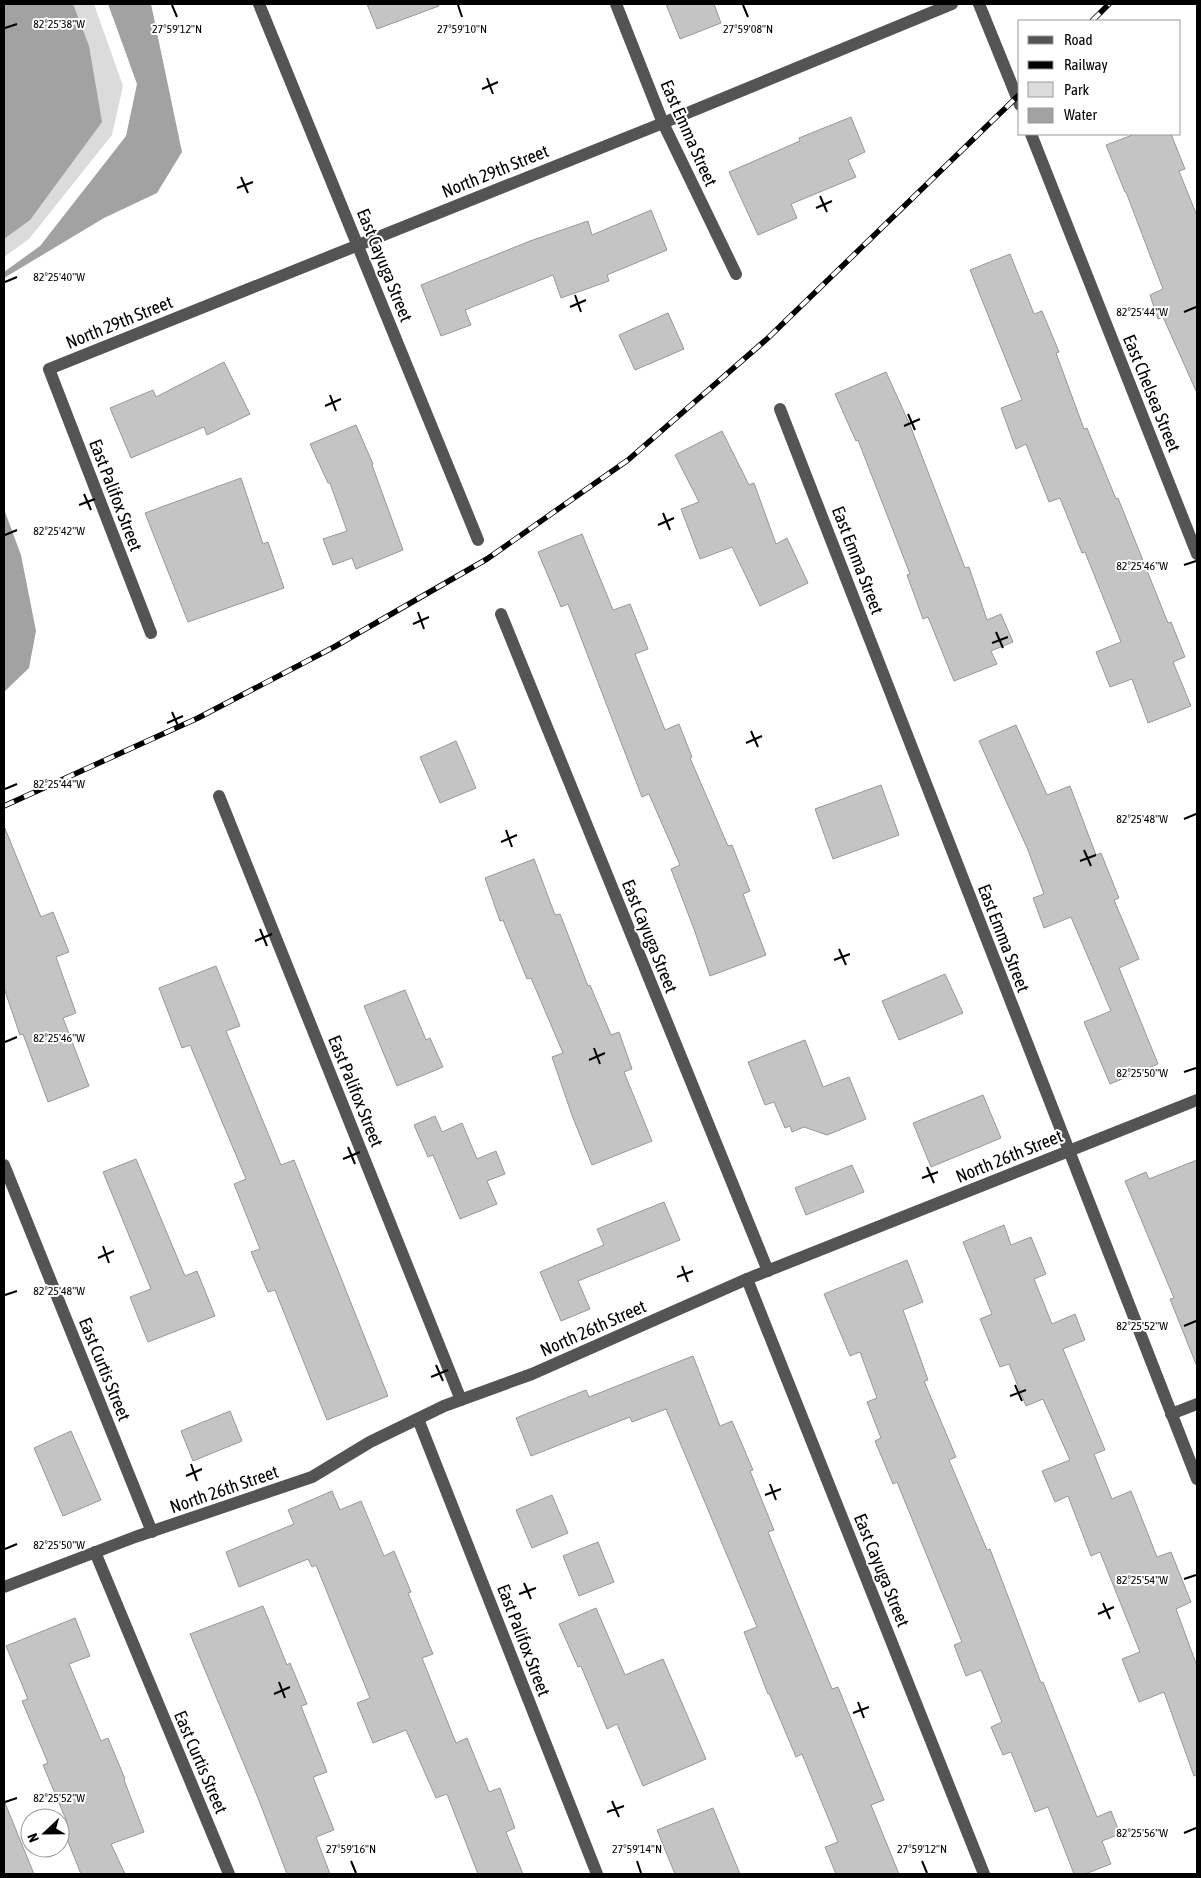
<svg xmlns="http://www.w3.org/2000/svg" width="1201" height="1878" font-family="'Asap Condensed',sans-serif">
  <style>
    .green { fill: #dbdbdb }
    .water { fill: #a2a2a2 }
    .building { fill: #c4c4c4; stroke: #989898 }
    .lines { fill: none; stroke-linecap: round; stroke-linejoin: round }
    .minor { stroke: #545454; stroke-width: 12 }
    .rail-casing { stroke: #000; stroke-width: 5.5 }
    .rail { stroke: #fff; stroke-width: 4; stroke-dasharray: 11; stroke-linecap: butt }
    .ticks { fill: none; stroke: #000; stroke-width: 2 }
    .labels { text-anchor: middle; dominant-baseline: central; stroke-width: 4; stroke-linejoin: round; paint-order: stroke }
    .street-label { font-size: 18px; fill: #000; stroke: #fff }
    .ticks-label { font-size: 12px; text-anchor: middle; fill: #000; stroke: #fff; stroke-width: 4; stroke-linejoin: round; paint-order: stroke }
  </style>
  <rect width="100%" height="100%" fill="#fff"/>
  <polygon class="green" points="4,4 94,4 123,86 112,135 29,239 4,257"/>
  <g class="water">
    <polygon points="4,4 73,4 89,46 102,122 30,220 4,239"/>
    <polygon points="108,4 151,4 182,152 157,193 104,218 4,278 4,272 40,246 126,136 137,84"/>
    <polygon points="4,509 21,555 36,631 29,668 4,692"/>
  </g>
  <g class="building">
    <polygon points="367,4 438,4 439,6 377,29"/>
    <polygon points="666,4 714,4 721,23 680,39"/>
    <polygon points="851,117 865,152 848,160 856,177 791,204 797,218 758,235 729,172 800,141 799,138"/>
    <polygon points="1135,134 1171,134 1185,169 1179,171 1197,216 1197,393 1163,317 1158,319 1150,295 1163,289 1126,192 1125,192 1106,145"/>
    <polygon points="651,210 667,250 607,275 609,281 561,298 553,275 465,310 471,325 441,336 421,285 530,241 588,221 592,235"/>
    <polygon points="1010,254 1034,314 1042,311 1059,352 1056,353 1084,429 1087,428 1116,499 1118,498 1168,623 1171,622 1185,657 1173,662 1191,706 1148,723 1132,679 1110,687 1096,652 1121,642 1085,552 1082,553 1060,498 1049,502 1026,444 1016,449 1001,408 1022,400 970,270"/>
    <polygon points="668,313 684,349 635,370 619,335"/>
    <polygon points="224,362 250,414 207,435 204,427 131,458 110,408 153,390 156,397"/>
    <polygon points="886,372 910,425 965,568 969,567 987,620 1001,614 1013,642 991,651 997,664 954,681 928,617 923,619 907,575 910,574 858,440 856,441 835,394"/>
    <polygon points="356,425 373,464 372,465 403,550 356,569 352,558 333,565 323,539 347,531 330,483 328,483 310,444"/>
    <polygon points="722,431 749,485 754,483 776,544 787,538 808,583 760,606 732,547 700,559 681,509 699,502 675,455"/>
    <polygon points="241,478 263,544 268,542 284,588 188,622 145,513"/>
    <polygon points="582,534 613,610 630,604 648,649 635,654 665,730 679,724 692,757 690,758 728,846 732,845 750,891 743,894 766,955 710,976 694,929 671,869 680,865 649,794 642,797 568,604 561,607 538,552"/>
    <polygon points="1016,725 1047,795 1070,786 1096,855 1101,853 1119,898 1114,900 1139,959 1119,968 1158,1064 1110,1084 1084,1022 1111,1011 1071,917 1044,928 1033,898 1044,894 1028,850 979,741"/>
    <polygon points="456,741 476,788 440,803 420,757"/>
    <polygon points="881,785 899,835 833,859 815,809"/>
    <polygon points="4,826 41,917 53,912 69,952 56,957 76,1013 63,1018 89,1086 48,1102 23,1034 20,1035 4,988"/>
    <polygon points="534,859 555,915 560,914 588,986 590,985 611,1035 619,1032 632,1069 624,1072 652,1141 592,1165 573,1118 552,1057 563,1053 531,978 527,979 503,920 500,921 485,878"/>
    <polygon points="216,966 240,1026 226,1031 281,1165 294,1160 388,1396 327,1420 275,1290 268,1292 251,1252 260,1249 234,1184 246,1179 190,1045 182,1048 159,988"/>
    <polygon points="945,974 963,1013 899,1040 882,1001"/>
    <polygon points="405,990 426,1040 430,1038 443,1067 397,1086 364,1006"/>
    <polygon points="805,1040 823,1087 849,1077 866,1119 827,1135 804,1127 792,1132 790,1126 785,1128 774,1102 765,1105 748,1062"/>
    <polygon points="983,1095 1001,1138 931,1167 913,1123"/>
    <polygon points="435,1116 442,1132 462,1123 477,1159 496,1151 505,1174 487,1181 497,1204 460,1219 433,1155 428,1157 414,1125"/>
    <polygon points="136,1159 185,1276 197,1271 215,1316 148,1342 130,1297 151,1289 103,1172"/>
    <polygon points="1197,1160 1197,1364 1196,1364 1170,1299 1174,1298 1125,1181 1146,1172 1149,1179"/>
    <polygon points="852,1165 864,1192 806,1215 795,1188"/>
    <polygon points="664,1202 680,1240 578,1281 590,1309 561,1321 540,1272 604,1245 597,1229"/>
    <polygon points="1004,1225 1011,1245 1031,1237 1046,1274 1034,1279 1052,1324 1075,1314 1085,1340 1063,1349 1105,1450 1094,1454 1112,1499 1131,1491 1157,1557 1171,1552 1191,1602 1176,1609 1197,1666 1197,1775 1194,1776 1164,1692 1139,1702 1122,1659 1140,1652 1100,1552 1091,1556 1068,1496 1055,1502 1042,1471 1070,1460 1043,1399 1026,1406 1009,1364 1000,1367 980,1319 992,1314 963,1242"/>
    <polygon points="907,1260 923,1302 903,1310 928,1380 924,1381 956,1457 949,1460 987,1550 990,1549 1041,1683 1043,1682 1097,1817 1111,1811 1120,1834 1102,1841 1111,1864 1085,1874 1074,1874 1048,1807 1035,1812 1011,1752 1003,1755 991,1727 1002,1722 981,1670 966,1676 954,1645 962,1642 897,1482 893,1484 875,1441 881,1438 867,1402 877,1398 860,1352 850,1356 824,1294"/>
    <polygon points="693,1356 720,1426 732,1421 753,1470 750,1471 774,1530 768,1532 832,1689 838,1687 884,1800 871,1805 899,1874 836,1874 825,1847 838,1842 802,1754 796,1757 769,1693 768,1694 744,1632 757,1627 666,1409 632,1422 630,1417 531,1456 516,1418 586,1390 589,1397"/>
    <polygon points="230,1411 242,1441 193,1461 181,1431"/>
    <polygon points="71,1431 101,1500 63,1516 34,1448"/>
    <polygon points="332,1491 340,1510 361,1501 384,1556 394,1551 411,1592 408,1593 433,1654 422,1658 456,1743 467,1738 489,1792 500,1788 515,1828 506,1832 523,1874 478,1874 447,1794 436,1798 406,1730 373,1743 357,1703 370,1698 316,1565 312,1567 308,1559 239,1587 226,1552 294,1524 288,1510"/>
    <polygon points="552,1495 568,1533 532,1548 516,1510"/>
    <polygon points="598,1542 614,1582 579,1596 563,1556"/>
    <polygon points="263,1606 287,1665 290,1663 307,1704 301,1706 327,1772 313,1777 334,1830 316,1837 330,1874 287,1874 258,1798 190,1634"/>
    <polygon points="596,1608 625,1675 663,1659 706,1759 643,1786 617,1724 607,1729 581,1666 578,1667 559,1624"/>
    <polygon points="75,1618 90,1656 69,1664 101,1741 108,1738 125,1779 124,1780 144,1832 111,1844 125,1874 81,1874 61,1824 67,1822 43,1765 48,1763 22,1701 28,1699 6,1646"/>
    <polygon points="4,1803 5,1803 34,1874 4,1874"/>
    <polygon points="713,1808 740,1874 675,1874 657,1830"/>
  </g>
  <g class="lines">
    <g class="minor">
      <polyline points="259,4 478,540"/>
      <polyline points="616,4 663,123 736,274"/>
      <polyline points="979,4 1020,105"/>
      <polyline points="1031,134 1197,554"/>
      <polyline points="780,409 1197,1479"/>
      <polyline points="501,614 768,1271"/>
      <polyline points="151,633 49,369 663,123 952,4"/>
      <polyline points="219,796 461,1400"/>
      <polyline points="4,1165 152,1532"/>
      <polyline points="747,1279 984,1874"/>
      <polyline points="1171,1414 1197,1404"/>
      <polyline points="418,1419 597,1874"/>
      <polyline points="95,1552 229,1874"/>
      <polyline points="4,1587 135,1537 312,1477 370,1442 444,1406 532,1374 747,1279 1197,1100"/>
    </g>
    <defs>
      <g id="rail">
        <polyline points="1092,21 1109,4"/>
        <polyline points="4,806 198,718 334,647 487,559 628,460 768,338 1020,94"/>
      </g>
    </defs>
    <use href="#rail" class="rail-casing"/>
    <use href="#rail" class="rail"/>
  </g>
  <path class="ticks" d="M172 5 177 17M458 5 462 17M743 5 748 17M5 28 17 24M487 78 493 94M482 89 498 82M241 177 248 193M237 188 253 182M820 196 827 212M816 208 832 201M5 282 17 277M575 295 581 312M570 307 586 300M1184 312 1196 307M330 395 336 411M325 406 341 399M908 414 915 430M904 426 920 419M84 494 91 510M79 505 95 499M663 513 670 530M658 525 674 518M5 535 17 530M1184 565 1196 561M418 612 424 629M413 624 429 617M996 632 1003 648M992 643 1008 637M172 712 179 728M167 723 183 716M751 731 758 747M746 743 762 736M5 789 17 784M1184 819 1196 814M506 830 512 847M501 842 517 835M1084 850 1091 866M1080 861 1096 855M260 929 267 946M255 941 272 934M839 949 846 965M834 960 850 954M5 1042 17 1037M594 1048 600 1064M589 1060 605 1053M1184 1072 1196 1068M348 1147 355 1164M343 1159 360 1152M927 1167 934 1183M922 1178 938 1172M103 1246 109 1263M98 1258 114 1251M682 1266 688 1282M677 1277 693 1271M5 1295 17 1291M1184 1326 1196 1321M436 1365 443 1381M431 1377 448 1370M1015 1385 1022 1401M1010 1396 1026 1390M191 1464 197 1481M186 1476 202 1469M770 1484 776 1500M765 1495 781 1489M5 1549 17 1544M1184 1579 1196 1575M524 1583 531 1599M519 1594 536 1588M1103 1603 1110 1619M1098 1614 1114 1607M279 1682 285 1698M274 1694 290 1687M858 1702 864 1718M853 1713 869 1707M612 1801 619 1817M5 1802 17 1798M607 1812 624 1806M1184 1833 1196 1828M351 1861 356 1873M637 1861 641 1873M922 1861 927 1873"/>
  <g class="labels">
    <g class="street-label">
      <text transform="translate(689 133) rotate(66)">East Emma Street</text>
      <text transform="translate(495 171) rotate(-22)">North 29th Street</text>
      <text transform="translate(385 265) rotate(68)">East Cayuga Street</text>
      <text transform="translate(119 322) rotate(-22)">North 29th Street</text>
      <text transform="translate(1152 393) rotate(68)">East Chelsea Street</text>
      <text transform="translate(116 495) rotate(69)">East Palifox Street</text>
      <text transform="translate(858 560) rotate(69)">East Emma Street</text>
      <text transform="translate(650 936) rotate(68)">East Cayuga Street</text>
      <text transform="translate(1004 938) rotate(69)">East Emma Street</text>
      <text transform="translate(356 1091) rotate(68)">East Palifox Street</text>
      <text transform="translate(1009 1156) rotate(-22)">North 26th Street</text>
      <text transform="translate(593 1328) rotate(-24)">North 26th Street</text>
      <text transform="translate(105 1369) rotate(68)">East Curtis Street</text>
      <text transform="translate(224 1489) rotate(-19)">North 26th Street</text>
      <text transform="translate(882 1570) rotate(68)">East Cayuga Street</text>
      <text transform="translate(524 1640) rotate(69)">East Palifox Street</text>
      <text transform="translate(201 1762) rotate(67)">East Curtis Street</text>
    </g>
  </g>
  <g class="ticks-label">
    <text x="59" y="28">82°25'38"W</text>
    <text x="177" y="33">27°59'12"N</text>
    <text x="462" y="33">27°59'10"N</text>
    <text x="748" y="33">27°59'08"N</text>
    <text x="59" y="281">82°25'40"W</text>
    <text x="1142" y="316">82°25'44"W</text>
    <text x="59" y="535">82°25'42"W</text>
    <text x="1142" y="570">82°25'46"W</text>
    <text x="59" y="788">82°25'44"W</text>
    <text x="1142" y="823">82°25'48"W</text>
    <text x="59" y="1042">82°25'46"W</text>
    <text x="1142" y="1077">82°25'50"W</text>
    <text x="59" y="1295">82°25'48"W</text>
    <text x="1142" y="1330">82°25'52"W</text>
    <text x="59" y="1549">82°25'50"W</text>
    <text x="1142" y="1584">82°25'54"W</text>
    <text x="59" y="1802">82°25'52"W</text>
    <text x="1142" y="1837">82°25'56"W</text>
    <text x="351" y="1853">27°59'16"N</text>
    <text x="637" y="1853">27°59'14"N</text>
    <text x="922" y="1853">27°59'12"N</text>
  </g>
  <rect width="1201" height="1878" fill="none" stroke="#000000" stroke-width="10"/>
  <rect x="1018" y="20" width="162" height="115" fill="#ffffff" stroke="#999999"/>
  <rect x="1028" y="36" width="25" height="8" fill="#545454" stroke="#999999"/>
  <text x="1064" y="45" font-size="15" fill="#000000">Road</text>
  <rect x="1028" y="61" width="25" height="8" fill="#000000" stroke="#999999"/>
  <text x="1064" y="70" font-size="15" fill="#000000">Railway</text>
  <rect x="1028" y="82" width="25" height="15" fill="#dbdbdb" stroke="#999999"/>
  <text x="1064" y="95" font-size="15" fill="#000000">Park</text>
  <rect x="1028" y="108" width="25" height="15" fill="#a2a2a2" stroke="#999999"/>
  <text x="1064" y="120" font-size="15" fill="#000000">Water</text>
  <g transform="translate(45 1833) rotate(248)"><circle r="24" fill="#ffffff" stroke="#999999"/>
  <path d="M0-4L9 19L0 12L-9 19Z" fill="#000000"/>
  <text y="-8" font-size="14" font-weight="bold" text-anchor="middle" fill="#000000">N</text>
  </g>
</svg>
